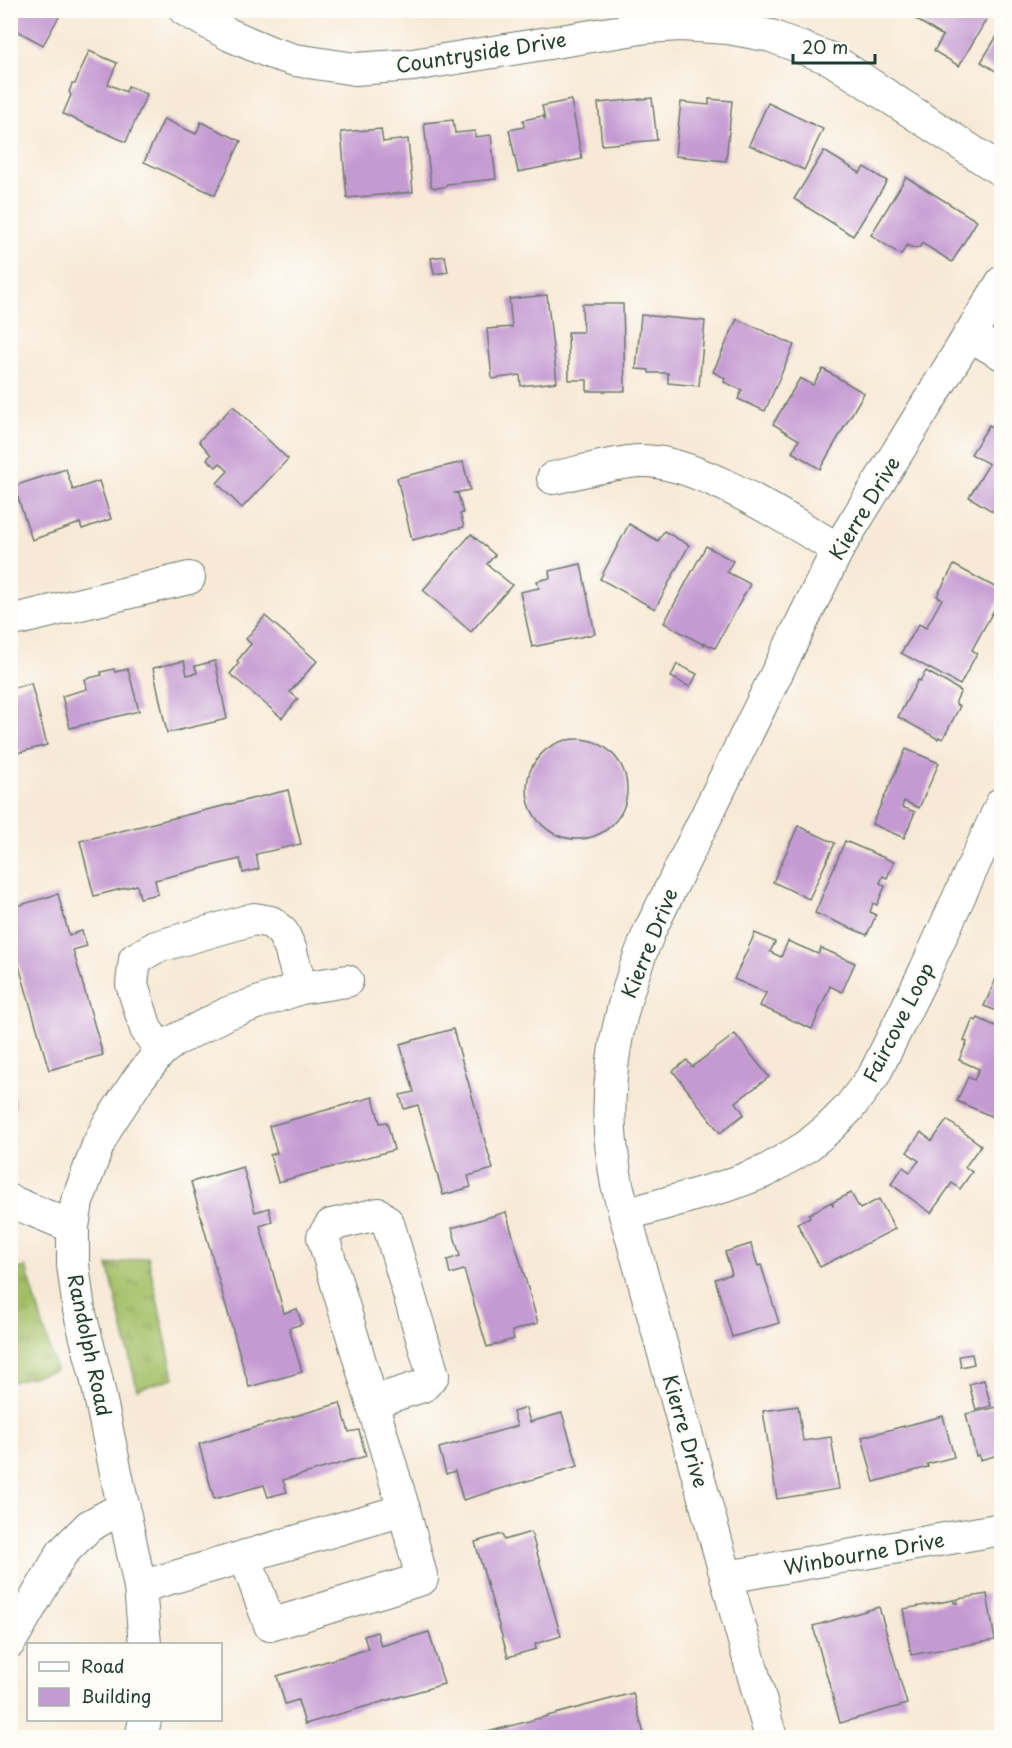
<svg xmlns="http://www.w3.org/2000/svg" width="1012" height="1748" font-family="'Playpen Sans',sans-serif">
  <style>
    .grass { fill: url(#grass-tufts); stroke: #617e4d; stroke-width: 1.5 }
    .building { fill: #c49ad2 }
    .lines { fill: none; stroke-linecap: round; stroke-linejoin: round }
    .minor-casing { stroke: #6b796c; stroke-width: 34 }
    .minor { stroke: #fff; stroke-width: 32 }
    .labels { text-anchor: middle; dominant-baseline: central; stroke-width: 4.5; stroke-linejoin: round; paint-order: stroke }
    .street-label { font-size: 20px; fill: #1f3d34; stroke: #fdfcf7 }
  </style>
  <defs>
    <pattern id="grass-tufts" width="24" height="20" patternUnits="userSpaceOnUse" patternTransform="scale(1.5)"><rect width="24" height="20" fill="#a3bf66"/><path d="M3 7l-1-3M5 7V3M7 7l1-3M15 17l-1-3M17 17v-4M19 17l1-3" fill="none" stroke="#849c55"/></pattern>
  </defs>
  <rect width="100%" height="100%" fill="#fdfcf7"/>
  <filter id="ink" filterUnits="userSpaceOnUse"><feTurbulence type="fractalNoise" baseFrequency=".0167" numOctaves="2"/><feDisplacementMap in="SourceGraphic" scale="12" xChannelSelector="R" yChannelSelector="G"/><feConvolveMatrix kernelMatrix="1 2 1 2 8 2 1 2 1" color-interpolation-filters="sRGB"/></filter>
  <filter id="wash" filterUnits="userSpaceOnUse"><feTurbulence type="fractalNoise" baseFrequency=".008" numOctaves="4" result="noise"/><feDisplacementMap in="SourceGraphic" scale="24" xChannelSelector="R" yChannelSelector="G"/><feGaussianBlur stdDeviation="1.35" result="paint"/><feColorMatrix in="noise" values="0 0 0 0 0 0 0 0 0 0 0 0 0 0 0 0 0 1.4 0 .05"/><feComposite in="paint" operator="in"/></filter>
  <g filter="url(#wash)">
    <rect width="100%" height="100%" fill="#f7e9d5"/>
    <g class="grass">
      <polygon points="148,1257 174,1378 137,1389 108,1265"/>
      <polygon points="26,1267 56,1370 11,1382 11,1271"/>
    </g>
    <g id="blocks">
      <g class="building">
        <polygon points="10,10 59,10 61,13 43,45 10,27"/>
        <polygon points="905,10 992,10 959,66 934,51 943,36 904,12"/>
        <polygon points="1002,28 1002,75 981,62"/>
        <polygon points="89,51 117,63 108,84 126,92 128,86 147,94 126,142 63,114 71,95 69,92 72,84 75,84"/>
        <polygon points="652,98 657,140 602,145 598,103"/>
        <polygon points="709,99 732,101 726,161 675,156 681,102 709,105"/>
        <polygon points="571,100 582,159 518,172 509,130 524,127 523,120 542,116 545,119 542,106"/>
        <polygon points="768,103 823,129 804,170 749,145"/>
        <polygon points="164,119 196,134 201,122 241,141 215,195 144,162"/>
        <polygon points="453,120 455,133 475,131 475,137 491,135 496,179 447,184 445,187 435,188 431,186 424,123"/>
        <polygon points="381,129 383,142 408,139 413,192 347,198 341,132"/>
        <polygon points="824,151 860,173 864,167 887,181 853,236 794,199"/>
        <polygon points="906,177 977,221 952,262 922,243 920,247 913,248 907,245 901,255 871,235"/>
        <polygon points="445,256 448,272 434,274 431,258"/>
        <polygon points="547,295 557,382 521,386 520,375 492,379 487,329 512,327 509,299"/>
        <polygon points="582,304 623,304 625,391 587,391 587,380 569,380 568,332 583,332"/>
        <polygon points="641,315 705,321 699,386 668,383 668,373 649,373 649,370 636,369"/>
        <polygon points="737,319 794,345 765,411 738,399 742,390 724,382 725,378 713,372"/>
        <polygon points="823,369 864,393 820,469 792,452 799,440 773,424 800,378 813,385"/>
        <polygon points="233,406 288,459 242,508 217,483 228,471 220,463 216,467 207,459 211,455 199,441"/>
        <polygon points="989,425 1002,433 1002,517 969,497 989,464 971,454"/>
        <polygon points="463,462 470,490 455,493 458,494 463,513 460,514 464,527 412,540 397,478"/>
        <polygon points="66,469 73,490 99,481 111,519 82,529 80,523 32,540 14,486"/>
        <polygon points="629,524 658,541 664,531 689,545 655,609 600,579"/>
        <polygon points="471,534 495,555 487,564 512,585 471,632 423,590"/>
        <polygon points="706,546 733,561 727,572 750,584 715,648 704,643 704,645 664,623"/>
        <polygon points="581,564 595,634 532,647 520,592 539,588 537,581 550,578 549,571"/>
        <polygon points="954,565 1002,591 1002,595 972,650 977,653 960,685 901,653 919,624 926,628 942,599 937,596"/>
        <polygon points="265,616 317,661 290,692 298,699 282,718 230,674 239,663 237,661 251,644 246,639"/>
        <polygon points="184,661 187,675 197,673 195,666 215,661 227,719 167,733 153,668"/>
        <polygon points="677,664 697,674 690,687 671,677"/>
        <polygon points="114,669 115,672 128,669 139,711 70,728 62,696 87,689 85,679 102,675 101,672"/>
        <polygon points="926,671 961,691 956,701 956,704 960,706 943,739 939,737 938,739 898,717 918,680 920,681"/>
        <polygon points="10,680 13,688 31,683 47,745 10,755"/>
        <circle cx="577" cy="789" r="50"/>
        <polygon points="906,749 939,763 919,808 904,801 902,807 915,812 904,838 872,824"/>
        <polygon points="288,790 301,844 256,854 259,869 243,873 240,859 155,880 158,894 140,898 137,885 94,896 80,841"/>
        <polygon points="798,826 835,843 809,899 773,882"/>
        <polygon points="845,841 894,862 887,878 883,876 880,883 885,886 877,905 873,903 870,912 876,915 867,935 815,913"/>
        <polygon points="58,894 69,935 82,931 87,946 73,950 103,1055 49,1070 10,935 10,908"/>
        <polygon points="755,933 775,942 770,952 781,957 788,941 818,954 821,948 855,963 842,992 830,986 812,1029 760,1006 766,993 734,979"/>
        <polygon points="1002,965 1002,1013 984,1006"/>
        <polygon points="978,1018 1002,1029 1002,1121 957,1101 968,1077 974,1080 979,1069 959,1060 967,1042 964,1041 973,1019 976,1021"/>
        <polygon points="453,1029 493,1169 468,1176 471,1187 443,1195 418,1105 404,1109 400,1095 414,1092 400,1044"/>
        <polygon points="735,1034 769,1077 736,1102 744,1114 720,1133 673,1071 687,1060 692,1067"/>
        <polygon points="11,1089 16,1106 10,1108 10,1090"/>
        <polygon points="373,1097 380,1123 387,1122 394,1150 278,1182 270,1155 277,1153 269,1126"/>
        <polygon points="947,1120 981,1145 965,1167 972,1172 960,1189 952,1183 931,1213 891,1184 903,1167 910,1172 919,1161 907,1152 921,1132 932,1141"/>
        <polygon points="243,1167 255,1212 269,1208 272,1222 260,1226 284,1313 297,1309 302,1324 289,1328 302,1372 249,1387 191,1182"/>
        <polygon points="851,1193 860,1209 879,1199 895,1229 820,1267 797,1223 810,1217 809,1214 831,1202 833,1205 833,1202"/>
        <polygon points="506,1212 538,1323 512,1331 514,1339 487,1347 464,1270 450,1274 447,1260 460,1256 452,1228"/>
        <polygon points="751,1244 758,1266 761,1265 779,1323 732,1337 715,1279 732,1274 725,1252"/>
        <polygon points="972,1354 974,1364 961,1367 959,1356"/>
        <polygon points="984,1380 991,1406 976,1410 969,1384"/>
        <polygon points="340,1403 349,1432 359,1430 366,1456 283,1480 287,1492 268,1497 264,1485 214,1499 199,1444"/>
        <polygon points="798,1406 803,1441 831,1437 839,1489 777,1499 763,1411"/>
        <polygon points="1002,1406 1002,1454 980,1460 979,1455 976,1456 966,1414"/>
        <polygon points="526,1408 530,1422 562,1413 578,1466 463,1500 455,1471 446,1474 439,1448 517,1426 513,1412"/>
        <polygon points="943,1416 954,1457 927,1464 928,1467 874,1482 862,1437"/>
        <polygon points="531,1532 561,1636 535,1644 536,1649 508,1657 475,1542 502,1534 504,1540"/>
        <polygon points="987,1594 995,1640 911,1655 903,1609 954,1600 954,1603 958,1603 957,1599"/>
        <polygon points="879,1607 907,1704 840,1723 813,1626"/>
        <polygon points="377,1632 381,1646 429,1632 444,1684 305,1724 298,1700 285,1704 277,1676 368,1649 364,1636"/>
        <polygon points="633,1693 645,1738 469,1738 469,1737"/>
      </g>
    </g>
  </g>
  <g filter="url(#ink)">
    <use href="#blocks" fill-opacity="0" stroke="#6b796c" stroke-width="1.5"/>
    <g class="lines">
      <defs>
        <g id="minor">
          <polyline points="185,10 230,35 272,53 295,60 355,69 413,65 647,27 681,25 728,28 771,36 831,59 1002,171"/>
          <polyline points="969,335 1002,354"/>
          <path d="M553 478C581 472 610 463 639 461 695 458 789 521 838 549"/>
          <polyline points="10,621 189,578"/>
          <polyline points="161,1051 146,1029 132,984 135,959 156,947 254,919 271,922 283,933 290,948 301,988"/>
          <polyline points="10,1201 73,1227"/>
          <polyline points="625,1215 729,1185 766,1171 806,1147 829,1128 849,1108 874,1075 925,971 1002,803"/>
          <polyline points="245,1556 270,1625 422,1579 404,1510"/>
          <polyline points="727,1577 1002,1529"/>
          <polyline points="140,1587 404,1510 323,1237 331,1225 378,1214 388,1223 433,1375 423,1386 372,1402"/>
          <polyline points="10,1642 62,1553 89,1526 124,1507"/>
          <polyline points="145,1644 140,1587 96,1377 79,1310 73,1265 73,1227 77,1202 98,1145 108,1125 139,1078 161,1051 174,1041 228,1013 301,988 347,981"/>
          <polyline points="141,1738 145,1720"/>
          <path d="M771 1738 617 1185C614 1167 611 1149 610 1131 606 1061 623 994 650 930L838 549 1002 282"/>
        </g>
      </defs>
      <use href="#minor" class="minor-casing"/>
      <use href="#minor" class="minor"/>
    </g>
  </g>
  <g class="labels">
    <g class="street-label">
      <text transform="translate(481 52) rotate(-9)">Countryside Drive</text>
      <text transform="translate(864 508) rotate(-59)">Kierre Drive</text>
      <text transform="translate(649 943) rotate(-68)">Kierre Drive</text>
      <text transform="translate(898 1022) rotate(-63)">Faircove Loop</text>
      <text transform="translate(90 1345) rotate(78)">Randolph Road</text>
      <text transform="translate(686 1431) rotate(74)">Kierre Drive</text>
      <text transform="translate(864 1553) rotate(-10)">Winbourne Drive</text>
    </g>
  </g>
  <rect width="1012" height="1748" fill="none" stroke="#fdfcf7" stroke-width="36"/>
  <rect x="27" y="1643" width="195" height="78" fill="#fdfcf7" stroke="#a4b0a9" stroke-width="1.5"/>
  <rect x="39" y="1662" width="30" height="9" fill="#ffffff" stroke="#a4b0a9" stroke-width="1.5"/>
  <text x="81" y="1673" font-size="18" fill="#1f3d34">Road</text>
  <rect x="39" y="1688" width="30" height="18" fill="#c49ad2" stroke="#a4b0a9" stroke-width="1.5"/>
  <text x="81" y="1703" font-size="18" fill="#1f3d34">Building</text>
  <path d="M793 54v9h82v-9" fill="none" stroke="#1f3d34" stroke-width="3"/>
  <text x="802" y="54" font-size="18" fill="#1f3d34" stroke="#fdfcf7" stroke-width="4.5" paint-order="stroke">20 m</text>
</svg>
